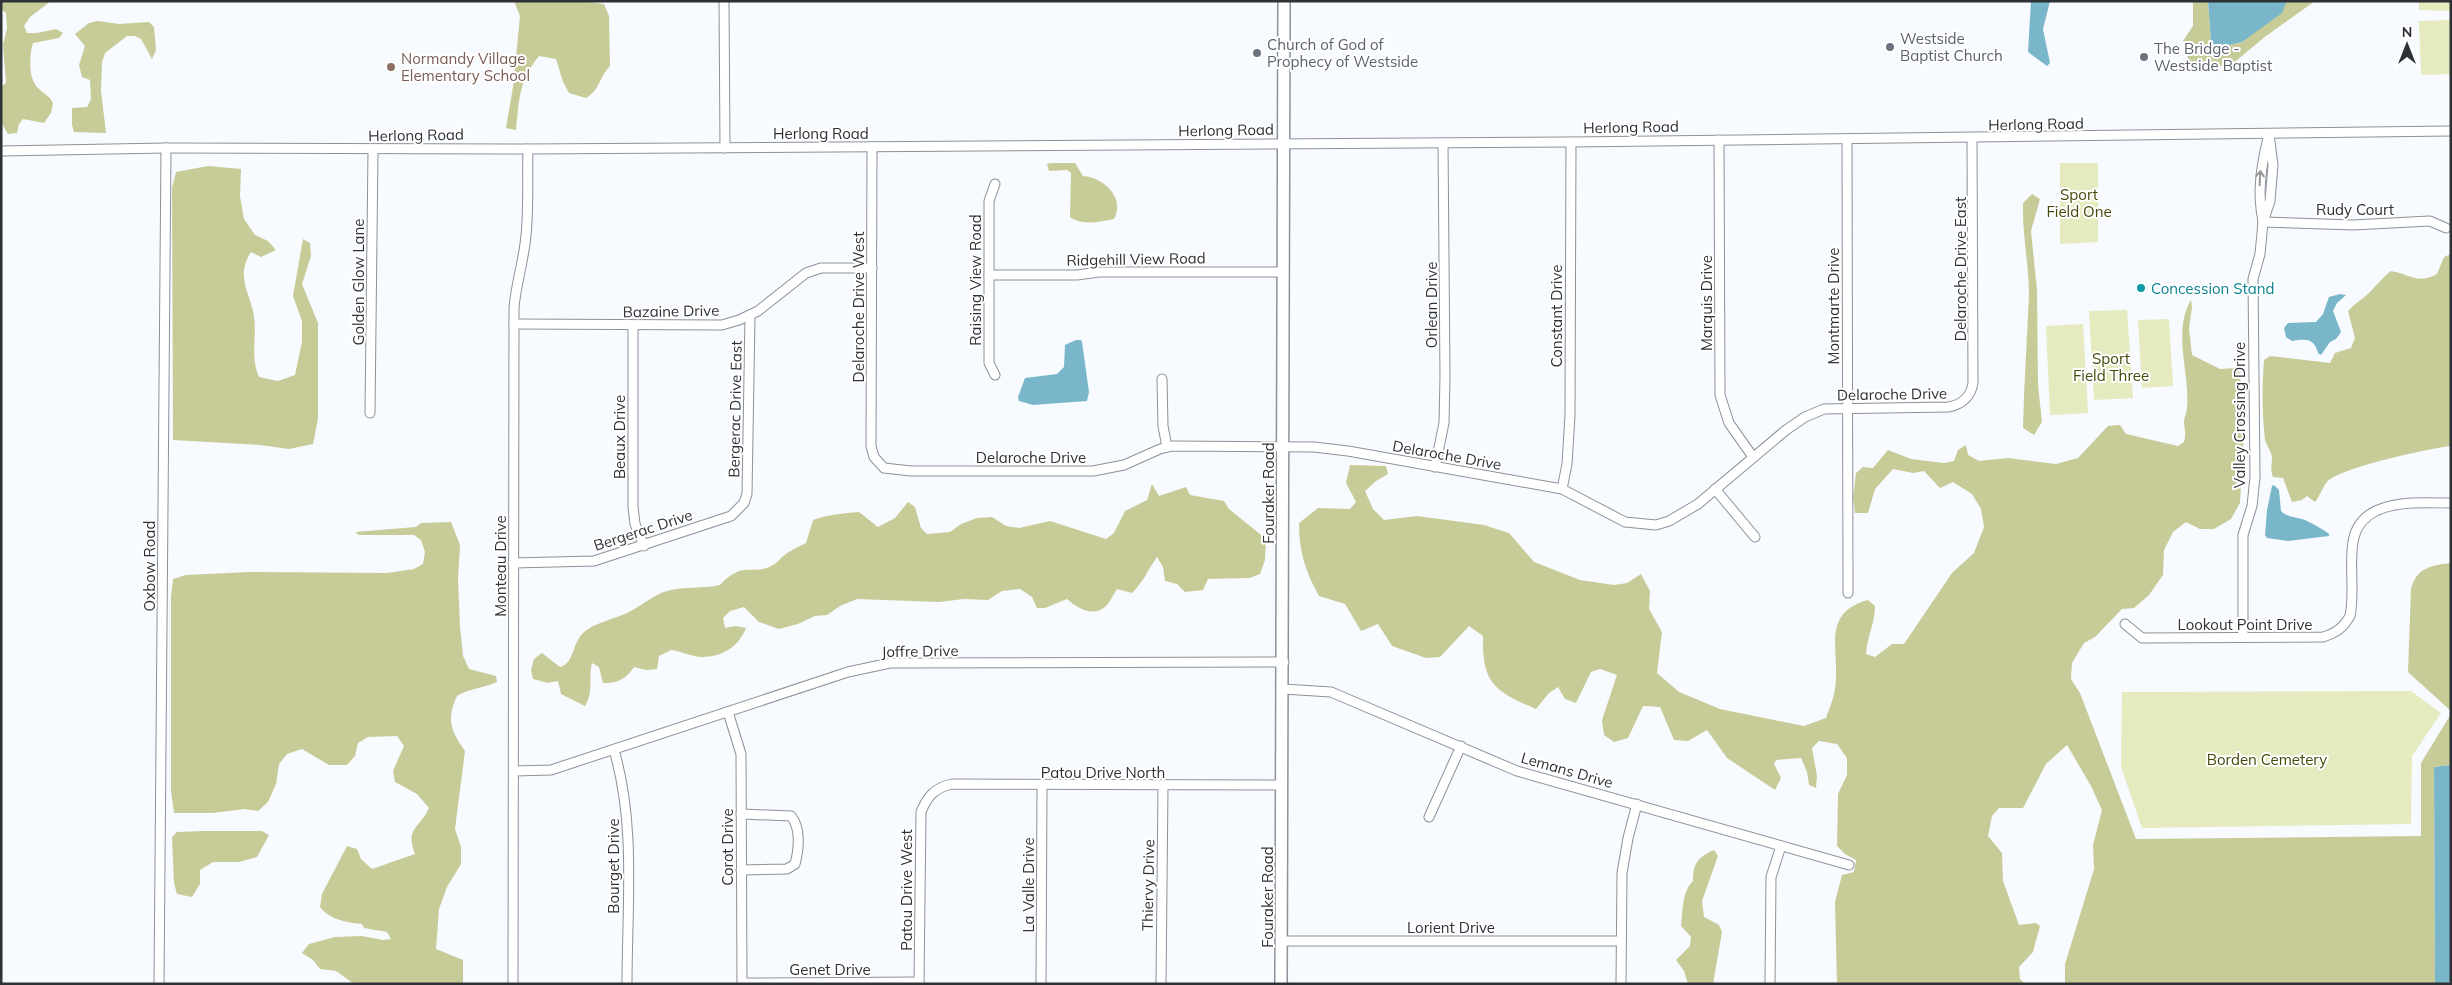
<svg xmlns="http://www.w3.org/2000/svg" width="2452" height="985" font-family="Mulish,sans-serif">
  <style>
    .green { fill: #e6eabf }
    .forest { fill: #c7cb98 }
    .water { fill: #79b6ca }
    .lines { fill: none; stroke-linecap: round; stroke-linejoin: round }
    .minor-casing { stroke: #8a929a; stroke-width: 11 }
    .major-casing { stroke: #8a929a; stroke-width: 14 }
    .minor { stroke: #fff; stroke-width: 9 }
    .major { stroke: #fff; stroke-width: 11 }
    .oneway { stroke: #96989a }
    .worship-dot { fill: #6b7280; stroke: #fff; stroke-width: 2 }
    .education-dot { fill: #8d6e63; stroke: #fff; stroke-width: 2 }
    .culture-dot { fill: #0f9aa8; stroke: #fff; stroke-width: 2 }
    .labels { text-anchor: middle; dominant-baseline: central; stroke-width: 4; stroke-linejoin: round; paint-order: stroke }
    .worship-label { font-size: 15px; fill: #5b616d; stroke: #fff; text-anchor: start }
    .education-label { font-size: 15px; fill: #785e54; stroke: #fff; text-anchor: start }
    .street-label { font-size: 15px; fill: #2e3135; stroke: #fff }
    .park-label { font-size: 15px; fill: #47490b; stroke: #fff }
    .culture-label { font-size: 15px; fill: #0d838f; stroke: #fff; text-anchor: start }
  </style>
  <rect width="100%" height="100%" fill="#f7fafe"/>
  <g class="green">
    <polygon points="2419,1 2451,1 2451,11 2419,10"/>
    <polygon points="2451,20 2451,74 2421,75 2419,21"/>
    <polygon points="2060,163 2098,163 2098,242 2060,244"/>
    <polygon points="2127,310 2133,398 2094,400 2089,311"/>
    <polygon points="2169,319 2173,386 2142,388 2138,320"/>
    <polygon points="2083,324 2088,413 2050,415 2046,326"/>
    <polygon points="2411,691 2441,713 2412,756 2411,824 2142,828 2121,767 2122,692"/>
  </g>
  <g class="forest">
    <path d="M1 1H51L30 17 24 26 27 33H37L56 29 63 33 59 38 33 43C29 57 28 79 39 89 45 95 49 95 53 103L51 113 44 123 23 119 19 124 17 133 8 134 1 122V87L6 83 3 45 7 28 6 13 1 9Z"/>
    <path d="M514 1H580L604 4 609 16 610 66C599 78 599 91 586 98L569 93 563 82 556 59 539 56C519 80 519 100 516 130L506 128 513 87 520 16Z"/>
    <polygon points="2193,1 2208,1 2211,41 2217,48 2242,42 2287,1 2315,1 2266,36 2231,65 2188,69 2187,46 2183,41 2193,26"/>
    <polygon points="98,21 119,24 149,22 154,27 156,50 152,59 141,39 135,36 127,36 105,53 102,62 101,91 106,133 74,132 72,125 72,108 87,107 91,99 90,80 82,77 79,65 85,46 75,34 89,23"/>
    <path d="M1050 163H1075L1083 176C1103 177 1126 198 1114 219 1100 222 1082 226 1070 217L1071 173 1067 170 1049 171 1047 164Z"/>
    <path d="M208 166 241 169 240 196 244 219 255 235 268 241 276 250 261 257 251 252C235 277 250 292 254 316 257 339 250 355 259 377L278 381 295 375 302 342V321L293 296 303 239 310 243 311 256 302 284 318 323V419L313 444 289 449 260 445 173 440 172 188 176 172Z"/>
    <path d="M2032 194 2040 199 2031 231 2037 290 2038 385 2042 422 2034 435 2023 428C2024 383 2027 339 2029 295 2029 264 2022 234 2023 203Z"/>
    <path d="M2451 254V446C2431 448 2338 468 2327 482 2322 488 2320 496 2315 502L2307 496 2302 500 2292 502 2283 478 2273 477C2270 470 2272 464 2272 457 2271 451 2266 445 2265 439 2262 413 2262 386 2264 360L2270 356 2330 363 2335 353 2351 348 2355 338 2348 311C2355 303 2363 299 2370 292 2377 285 2383 277 2391 271 2410 274 2417 285 2437 274L2444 257Z"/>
    <path d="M2191 300 2192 307 2189 329 2192 355 2220 369 2237 368 2240 374 2244 431 2240 503 2231 519 2214 529H2200L2186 522 2173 532 2164 550 2163 575 2149 595 2134 608 2122 609 2095 637 2084 643 2072 663 2071 679 2080 693 2136 839 2421 836V763L2451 714V765L2434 767 2435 984H2065V964L2094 869 2093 845 2102 810 2091 786 2067 745 2046 764 2023 808H1999L1992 816 1988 836 2002 853 2003 881 2019 925 2036 923 2040 926 2033 952 2019 967 2020 979 2025 984H1837L1835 902 1842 875 1854 872 1856 860 1845 854 1837 846 1838 794 1847 775V758L1837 744 1819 741 1812 748 1817 776 1816 788 1809 785 1807 772 1801 758 1776 760 1774 764 1781 778 1775 790 1727 758 1707 730 1688 741 1674 740 1660 707 1643 706 1628 738 1614 742 1604 735 1602 720 1617 675 1600 669 1591 672 1576 703 1565 699 1558 687 1549 693 1536 709C1494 691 1482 683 1483 636L1469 626 1440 657 1426 658 1392 646 1378 624 1361 631 1345 604 1319 596C1305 571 1299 551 1299 523L1318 508 1350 509 1356 502 1346 483 1350 465 1386 466 1388 474 1376 481 1365 491 1373 509 1384 520 1417 516 1484 525 1509 533 1534 562 1580 580 1614 585 1627 583 1641 574 1650 591 1649 609 1662 632 1657 673 1679 692 1720 709 1804 726 1826 718C1829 709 1834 698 1835 688 1841 653 1819 613 1868 600L1875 606C1875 623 1867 637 1866 654L1875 657 1892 644H1904L1952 573 1974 553 1984 527 1981 509 1972 494 1953 482 1940 488 1924 471 1913 473 1893 469 1875 489 1868 513H1855L1853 498 1856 473 1863 467 1873 468 1888 450 1911 459 1944 463 1954 461 1958 450 1966 445 1968 455 1979 461 2008 458 2056 464 2078 458 2108 426 2120 425 2126 434 2178 446 2184 442C2186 434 2185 430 2184 423 2184 417 2187 413 2187 407 2190 372 2172 332 2191 300Z"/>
    <path d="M1152 484 1159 496 1186 487 1190 495 1224 501 1229 509 1266 539 1265 560 1260 574 1250 578 1208 579 1203 590 1185 592 1177 584 1165 581 1163 567 1157 557C1147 571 1145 580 1132 593L1117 589C1113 595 1110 602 1106 606 1094 618 1077 608 1067 599L1045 608H1037L1032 597 1020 589 1002 591 988 600 964 599 939 602 857 599 840 606 827 615 815 616 798 624 779 629 759 622 744 607 730 611 723 618 725 628 736 626 746 628C739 646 723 657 702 657 692 657 681 651 671 650L659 656 657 669 646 670 634 667C627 678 617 684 603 683L599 667 592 663C588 678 594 692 585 706L561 694 558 681 548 683 533 679 531 670 534 659 542 653 560 667C576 663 570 641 588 629 599 622 614 619 627 613 640 607 653 595 667 591 684 586 703 589 720 585 744 559 752 577 773 565 777 563 779 560 782 557 789 551 798 547 806 543L813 520C827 515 844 513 859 512L878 527 895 518 908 502 915 507 921 528 927 534 950 532 961 524 977 518 992 517 1006 526 1019 528 1050 521 1106 539 1114 533 1125 511 1147 500Z"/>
    <path d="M451 522 460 545 458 579 460 626 463 656 469 669 496 676 497 682C484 688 470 688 457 696 446 720 451 731 465 751L455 829 461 847V864L447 887 439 909 436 949 463 960V984H354L336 971 320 969 313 960 302 953 309 944 335 937 362 936 383 940 391 939 387 932 364 928 362 924C347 923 329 919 320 907L322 894 347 846 357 849 361 859 372 869 415 854C405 828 419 829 429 808L417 794 395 782 393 771 404 746 397 736 368 737 358 743 355 756 347 765H329L302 749 287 754 279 764 276 784 268 802 258 811 244 809 213 813H174L171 791V596L173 579 186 575 250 572 387 573 414 569 423 564 425 552 421 540 414 535H359L355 532 416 527 421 523Z"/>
    <path d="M2451 563V711L2408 672 2411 589C2416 568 2432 565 2451 563Z"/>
    <polygon points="204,831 262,831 269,835 257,857 239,862 213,862 200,870 200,884 192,897 177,894 174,883 172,837 177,832"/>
    <path d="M1714 850 1718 856 1702 901 1704 917 1719 925 1722 932 1713 984H1688L1684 971 1676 960 1690 946 1691 937 1681 926C1683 911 1682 891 1693 881 1693 863 1698 857 1714 850Z"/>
  </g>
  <g class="water">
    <polygon points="2031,1 2050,1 2043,29 2050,63 2047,66 2028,52"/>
    <polygon points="2208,1 2287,1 2282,13 2242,42 2217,48 2211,41"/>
    <path d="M2340 294 2346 295 2337 303 2333 311 2341 332 2336 339 2330 342 2321 355 2318 353C2314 338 2306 339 2292 341L2286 337 2284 328 2288 323 2316 322 2323 314 2329 297Z"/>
    <polygon points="1076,340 1081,340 1082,342 1089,392 1087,401 1033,405 1019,401 1018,397 1025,378 1057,374 1064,367 1065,345"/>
    <path d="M2274 485 2279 490 2281 511C2288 518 2298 517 2307 521 2315 525 2323 529 2329 534V536L2288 541 2267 538 2265 535 2267 510 2272 486Z"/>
    <polygon points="2451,765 2451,984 2435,984 2434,767"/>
  </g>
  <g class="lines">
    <defs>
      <g id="minor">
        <polyline points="724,1 725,148"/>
        <polyline points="1847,139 1848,593"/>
        <polyline points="1719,140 1720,395 1729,423 1753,457"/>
        <path d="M872 147 871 446 874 457 884 468 911 471H1093L1124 465 1160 449 1172 446 1314 447 1348 451 1562 489 1625 522 1656 525 1669 521 1698 504 1786 430 1805 417 1824 409 1948 407C1962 405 1971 396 1973 383L1972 138"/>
        <polyline points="1,151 166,148 528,149 1571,142 2451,131"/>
        <path d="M2263 221C2257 193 2261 167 2268 138"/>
        <polyline points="2263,222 2353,225 2430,221 2446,228"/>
        <polyline points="989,275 1077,275 1099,272 1283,272"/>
        <polyline points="514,324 722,325 739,320 758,311 806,273 821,268 872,268"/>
        <polyline points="633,326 633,507 635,524 644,546"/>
        <polyline points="995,375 989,363 989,201 995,184"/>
        <polyline points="1162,379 1163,426 1167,447"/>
        <polyline points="370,413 373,150"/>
        <polyline points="1435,467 1444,423 1445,376 1443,143"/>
        <polyline points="1562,489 1567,464 1570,415 1571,142"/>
        <polyline points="1715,489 1755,537"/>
        <polyline points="513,563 594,561 731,516 744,503 747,494 750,315"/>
        <path d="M2125 624 2142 638 2323 637C2336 633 2343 628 2350 616 2355 592 2349 567 2353 542 2360 497 2417 503 2451 503"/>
        <polyline points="2243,637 2243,535 2252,506 2255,477 2253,279 2260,254 2263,222 2270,201 2273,165 2269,134"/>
        <polyline points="1283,689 1331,692 1517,771 1849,865"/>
        <polyline points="728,712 741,754 742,984"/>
        <path d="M614 750C636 825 627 906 627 984"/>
        <polyline points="514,771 551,770 848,672 890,663 1284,662"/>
        <polyline points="1429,817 1461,746"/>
        <path d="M741 870 787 869 795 864C799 849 801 828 791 816L741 814"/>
        <polyline points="1281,941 1621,941"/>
        <polyline points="742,983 919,982"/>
        <polyline points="159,984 166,148"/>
        <path d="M513 984 514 308C516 283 524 260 526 235 529 207 527 178 528 149"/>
        <path d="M919 984 921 812C927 797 934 788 952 784L1282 785"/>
        <polyline points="1041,984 1042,786"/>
        <polyline points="1161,984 1163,786"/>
        <polyline points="1621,984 1622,873 1628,838 1637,804"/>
        <polyline points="1770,984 1771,877 1781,846"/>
      </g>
      <polyline id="major" points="1281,984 1284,1"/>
    </defs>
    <use href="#minor" class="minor-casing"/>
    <use href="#major" class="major-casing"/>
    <use href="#minor" class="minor"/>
    <use href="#major" class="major"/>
  </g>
  <defs><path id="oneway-shaft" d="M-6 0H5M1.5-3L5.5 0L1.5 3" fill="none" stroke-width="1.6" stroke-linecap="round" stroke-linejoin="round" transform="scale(1.25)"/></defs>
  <use class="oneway" href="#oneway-shaft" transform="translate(2260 178) rotate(-87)"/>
  <g class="worship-dot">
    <circle cx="1890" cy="47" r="5"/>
    <circle cx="1257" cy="53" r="5"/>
    <circle cx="2144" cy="57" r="5"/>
  </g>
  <circle class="education-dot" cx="391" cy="67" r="5"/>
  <circle class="culture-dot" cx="2141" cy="288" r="5"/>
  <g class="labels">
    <g class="worship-label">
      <text x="1900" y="38">Westside<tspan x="1900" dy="17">Baptist Church</tspan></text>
      <text x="1267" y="44">Church of God of<tspan x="1267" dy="17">Prophecy of Westside</tspan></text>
      <text x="2154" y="48">The Bridge -<tspan x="2154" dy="17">Westside Baptist</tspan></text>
    </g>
    <g class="education-label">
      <text x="401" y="58">Normandy Village<tspan x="401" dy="17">Elementary School</tspan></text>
    </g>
    <g class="street-label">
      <text transform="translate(2036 124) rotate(-1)">Herlong Road</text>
      <text transform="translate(1631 127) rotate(-1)">Herlong Road</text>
      <text transform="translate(1226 130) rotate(-1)">Herlong Road</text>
      <text x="821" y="133">Herlong Road</text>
      <text transform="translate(416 135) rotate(-1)">Herlong Road</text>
      <text x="2355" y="209">Rudy Court</text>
      <text transform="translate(1136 259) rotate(-1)">Ridgehill View Road</text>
      <text transform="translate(1960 269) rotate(-90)">Delaroche Drive East</text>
      <text transform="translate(975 280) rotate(-90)">Raising View Road</text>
      <text transform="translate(358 282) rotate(-90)">Golden Glow Lane</text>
      <text transform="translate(1706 303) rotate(-90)">Marquis Drive</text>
      <text transform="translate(1431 305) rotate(-90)">Orlean Drive</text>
      <text transform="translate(1833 306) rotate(-90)">Montmarte Drive</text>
      <text transform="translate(858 307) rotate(-90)">Delaroche Drive West</text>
      <text transform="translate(671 311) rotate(-1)">Bazaine Drive</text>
      <text transform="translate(1556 316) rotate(-90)">Constant Drive</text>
      <text transform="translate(1892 394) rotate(-1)">Delaroche Drive</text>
      <text transform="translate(735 409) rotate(-89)">Bergerac Drive East</text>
      <text transform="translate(2239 415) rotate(-90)">Valley Crossing Drive</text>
      <text transform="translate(619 437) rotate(-90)">Beaux Drive</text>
      <text transform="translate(1447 455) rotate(10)">Delaroche Drive</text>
      <text x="1031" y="457">Delaroche Drive</text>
      <text transform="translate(1268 493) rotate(-90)">Fouraker Road</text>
      <text transform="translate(643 530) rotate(-18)">Bergerac Drive</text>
      <text transform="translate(149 566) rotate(-90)">Oxbow Road</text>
      <text transform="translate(500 566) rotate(-90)">Monteau Drive</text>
      <text x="2245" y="624">Lookout Point Drive</text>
      <text transform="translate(920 651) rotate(-1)">Joffre Drive</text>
      <text transform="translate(1567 770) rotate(16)">Lemans Drive</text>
      <text x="1103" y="772">Patou Drive North</text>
      <text transform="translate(727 847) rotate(-90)">Corot Drive</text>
      <text transform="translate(613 866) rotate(-90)">Bourget Drive</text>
      <text transform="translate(1028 885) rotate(-90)">La Valle Drive</text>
      <text transform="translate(1148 885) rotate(-89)">Thiervy Drive</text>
      <text transform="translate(906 890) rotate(-90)">Patou Drive West</text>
      <text transform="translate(1267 897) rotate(-90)">Fouraker Road</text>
      <text x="1451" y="927">Lorient Drive</text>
      <text x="830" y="969">Genet Drive</text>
    </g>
    <g class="park-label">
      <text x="2079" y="194">Sport<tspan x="2079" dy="17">Field One</tspan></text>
      <text x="2111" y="358">Sport<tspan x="2111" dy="17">Field Three</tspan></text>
      <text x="2267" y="759">Borden Cemetery</text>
    </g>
    <g class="culture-label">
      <text x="2151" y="288">Concession Stand</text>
    </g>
  </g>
  <rect width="2452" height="985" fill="none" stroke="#2e3135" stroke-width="5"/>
  <g transform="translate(2407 45)" stroke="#ffffff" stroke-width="4" paint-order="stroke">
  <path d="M0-4L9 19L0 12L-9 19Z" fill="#2e3135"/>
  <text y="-8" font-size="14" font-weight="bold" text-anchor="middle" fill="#2e3135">N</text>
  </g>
</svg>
